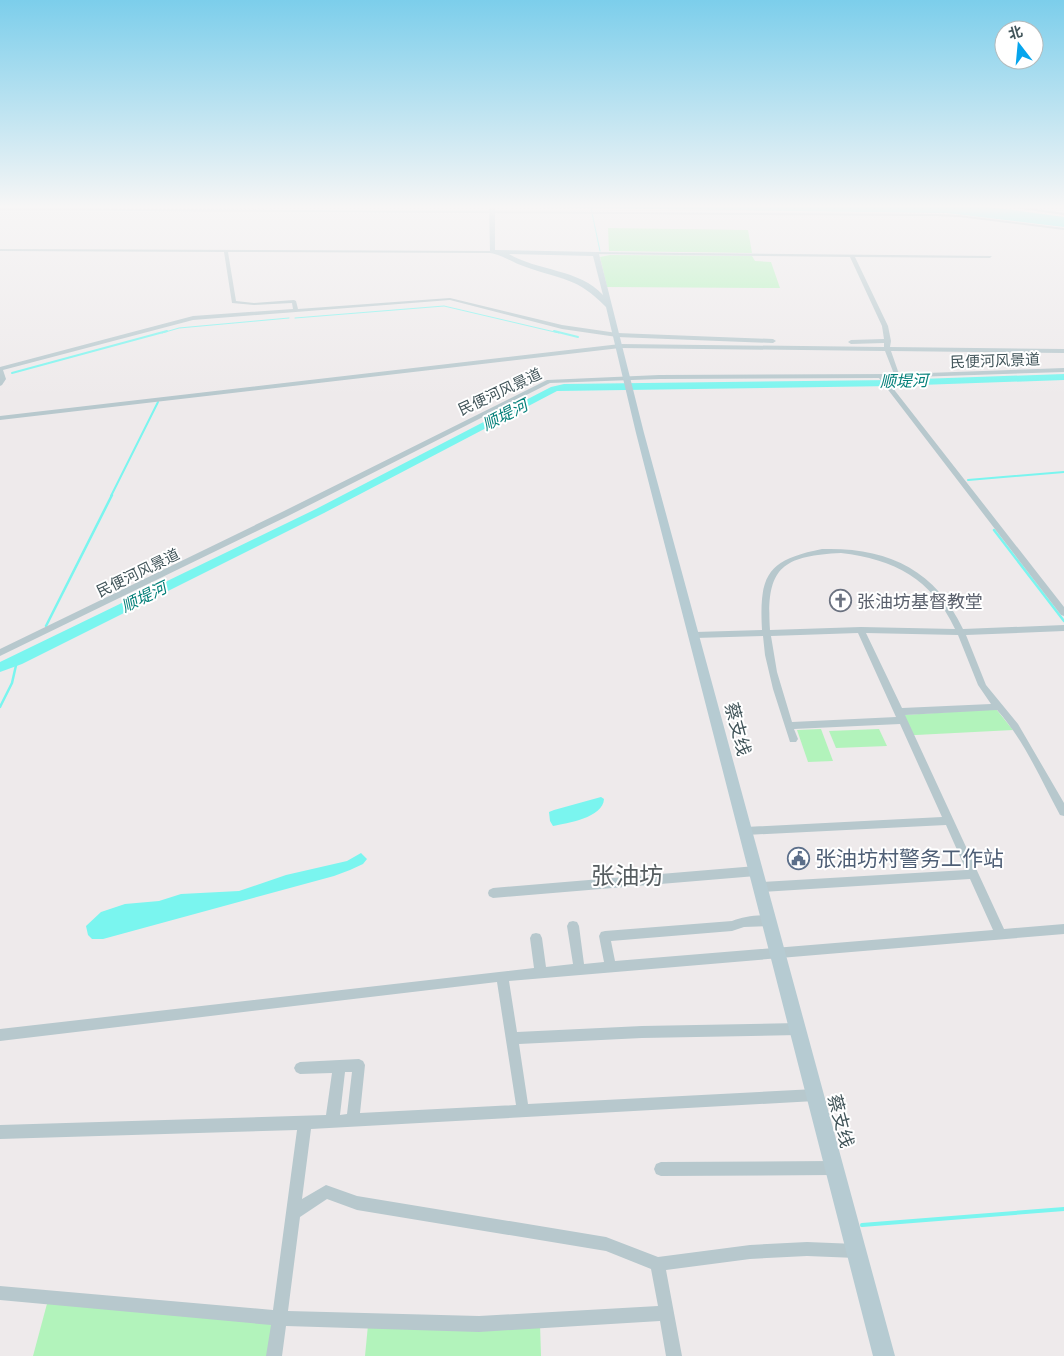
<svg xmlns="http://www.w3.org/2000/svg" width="1064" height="1356" font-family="'Work Sans','Noto Sans SC',sans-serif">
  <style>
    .green { fill: #b2f3bb }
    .water { fill: #7af5ef }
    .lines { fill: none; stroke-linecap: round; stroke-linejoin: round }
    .stream-far3 { stroke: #7af5ef; stroke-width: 1 }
    .stream-far2 { stroke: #7af5ef; stroke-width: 2 }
    .stream-far1 { stroke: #7af5ef; stroke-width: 2.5 }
    .stream { stroke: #7af5ef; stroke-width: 4 }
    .river { fill: #7af5ef; fill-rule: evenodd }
    .street { fill: #b7c8cd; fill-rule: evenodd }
    .secondary { fill: #b6cbd2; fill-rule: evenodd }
    .labels { text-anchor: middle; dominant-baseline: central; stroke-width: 4; stroke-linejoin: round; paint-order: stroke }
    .far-street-label { font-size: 15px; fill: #42555a; stroke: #fff }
    .far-water-label { font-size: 16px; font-style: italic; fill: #05807a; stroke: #fff }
    .worship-label { font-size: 18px; fill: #5b616d; stroke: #fff; text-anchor: start }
    .street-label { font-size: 18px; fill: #42555a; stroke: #fff }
    .near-service-label { font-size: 21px; fill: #4e5e75; stroke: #fff; text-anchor: start }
    .near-quarter-label { font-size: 24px; fill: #575e61; stroke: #fff }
  </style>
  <rect width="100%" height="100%" fill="#eeeaeb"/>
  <g class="green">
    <polygon points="608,228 748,230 752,253 609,251"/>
    <polygon points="610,255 752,256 755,261 771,262 780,288 607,287 600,257"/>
    <polygon points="996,709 1013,730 916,735 913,735 904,715"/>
    <polygon points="821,729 833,761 808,762 797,730"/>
    <polygon points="879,729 887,746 836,748 829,731"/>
    <polygon points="48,1300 275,1321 271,1356 33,1356"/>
    <polygon points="540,1324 541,1356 365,1356 368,1325"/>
  </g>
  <g class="water">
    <polygon points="504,207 989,207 1064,217 1064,227 947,213"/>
    <path d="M601 797 604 799C603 818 567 823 553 826L550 821 549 812 554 810Z"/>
    <polygon points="361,853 367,859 363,864 350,870 334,876 103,939 92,939 88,935 86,926 101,912 125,904 159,901 181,894 239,891 286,875 347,861"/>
  </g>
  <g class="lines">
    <g class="stream-far3">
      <polyline points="591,207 592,212"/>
      <polyline points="592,213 600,251"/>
      <polyline points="295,318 444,306 559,333"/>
      <polyline points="162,333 179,328 289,318"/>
    </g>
    <g class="stream-far2">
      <polyline points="554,331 578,337"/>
      <polyline points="12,373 167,331"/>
      <polyline points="968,480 1064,472"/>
      <polyline points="111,496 158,402"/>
    </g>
    <g class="stream-far1">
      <polyline points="994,530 1064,621"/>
      <polyline points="46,626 112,495"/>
      <polyline points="0,707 12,683 17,661"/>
    </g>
    <polyline class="stream" points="862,1225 1064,1209"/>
    <polygon class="river" points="1064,374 1064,380 892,386 557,391 324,513 22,664 0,672 0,662 316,509 551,387 564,384 892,380"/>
    <g class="street">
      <polygon points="1007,207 1022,207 1064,213 1064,215"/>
      <polygon points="0,208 936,214 959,215 1064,228 1064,230 959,217 936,216 0,210"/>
      <polygon points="0,249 492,251 494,253 228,252 236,301 254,303 294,300 296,301 298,309 450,298 562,325 617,333 773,339 776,341 773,343 617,337 562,329 450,300 193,320 3,370 6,379 2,385 0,386 0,367 193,316 293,309 292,303 254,305 232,303 224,252 0,251"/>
      <polygon points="594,252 992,256 990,258 855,257 888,326 891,341 890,347 1064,349 1064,353 891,351 899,374 1064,368 1064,372 885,378 1064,607 1064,616 1061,615 879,378 659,379 550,383 288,516 0,656 0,649 282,512 547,380 659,375 894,374 885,351 620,348 0,420 0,416 620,344 884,347 884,343 851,344 848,342 851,340 884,339 882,326 850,257 592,254"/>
      <path d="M822 549C887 547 935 569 963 629L1064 625V631L966 635 986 685 1018 724 1064 803V816L1060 815C1041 780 1024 740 997 710L905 715 1004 929 1064 924V934L509 981 517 1032 642 1026 798 1023 802 1025 804 1029 802 1033 798 1035 642 1038 519 1044 528 1104 815 1089 820 1090 821 1095 820 1100 815 1101 311 1129 302 1199 326 1185 357 1196 606 1237 658 1257 750 1245 807 1242 856 1244 861 1246 863 1251 861 1256 856 1258 807 1256 750 1259 666 1270 682 1356H666L660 1321 479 1332 286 1326 282 1356H266L271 1325 0 1300V1286L273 1310 297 1130 0 1139V1125L326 1115 332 1073 300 1074 296 1072 294 1068 296 1064 300 1062 359 1059 363 1061 365 1065 360 1113 516 1105 497 982 0 1041V1029L534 968 530 938 532 934 536 933 540 934 542 938 546 967 573 964 567 926 569 922 573 921 577 922 579 926 584 964 604 962 599 936 601 932 605 931 732 921C744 917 761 913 773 917L775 921 773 925 769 926 744 927 732 931 611 941 615 961 993 930 970 879 761 892 757 890 756 887 757 884 761 882 966 870 946 825 746 835 742 834 741 831 742 828 746 827 942 817 900 724 794 729 798 739 796 742H790L773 689 765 655 763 636 695 638 691 635 695 632 762 630C759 575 767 560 822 549ZM841 553C894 559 932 579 955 629L861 627 770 630C766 569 780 556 841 553ZM858 633 896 717 792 722 777 672 771 636ZM866 633 958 635 978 685 991 704 902 708ZM345 1072H352L347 1114 340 1115ZM327 1199 357 1210 606 1251 651 1269 658 1306 479 1316 288 1311 300 1217Z"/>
      <polygon points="756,866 760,868 761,871 760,874 756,876 493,898 489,896 488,893 489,890 493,888"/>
      <polygon points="834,1161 839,1163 841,1168 839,1173 834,1175 661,1176 656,1174 654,1169 656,1164 661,1162"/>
    </g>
    <path class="secondary" d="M489 207H495V250L596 252 599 254 644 433 895 1356H873L636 433 606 307C577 277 562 280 526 267 513 263 503 255 490 253ZM509 254 593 256 603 295C580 269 537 271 509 254Z"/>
  </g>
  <linearGradient id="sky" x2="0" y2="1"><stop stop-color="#7cceeb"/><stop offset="0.52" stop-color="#f7f6f6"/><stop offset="1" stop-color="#f7f6f6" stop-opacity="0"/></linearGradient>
  <rect width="1064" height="397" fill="url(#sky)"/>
  <defs>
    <symbol id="church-ring" viewBox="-11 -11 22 22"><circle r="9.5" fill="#fff" stroke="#6b7280" stroke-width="1.5"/><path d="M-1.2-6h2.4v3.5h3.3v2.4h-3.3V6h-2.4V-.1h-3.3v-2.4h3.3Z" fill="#6b7280"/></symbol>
    <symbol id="civic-ring" viewBox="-11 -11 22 22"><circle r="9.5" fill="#fff" stroke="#5c6f8a" stroke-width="1.5"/><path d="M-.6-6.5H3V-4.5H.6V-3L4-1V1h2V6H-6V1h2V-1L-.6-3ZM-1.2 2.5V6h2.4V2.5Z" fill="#5c6f8a"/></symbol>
  </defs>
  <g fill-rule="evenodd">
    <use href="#church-ring" x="828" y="588" width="25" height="25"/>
    <use href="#civic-ring" x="786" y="846" width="25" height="25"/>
  </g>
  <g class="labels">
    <g class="far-street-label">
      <text transform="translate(995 361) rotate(-2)">民便河风景道</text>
      <text transform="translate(500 392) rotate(-25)">民便河风景道</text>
      <text transform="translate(138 573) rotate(-26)">民便河风景道</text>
    </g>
    <g class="far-water-label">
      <text transform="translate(904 381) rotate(-1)">顺堤河</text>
      <text transform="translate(505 415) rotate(-27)">顺堤河</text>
      <text transform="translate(144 597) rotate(-26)">顺堤河</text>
    </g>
    <g class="worship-label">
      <text x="857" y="601">张油坊基督教堂</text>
    </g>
    <g class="street-label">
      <text transform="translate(738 729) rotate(75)">蔡支线</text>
      <text transform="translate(841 1121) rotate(75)">蔡支线</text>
    </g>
    <g class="near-service-label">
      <text x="815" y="858">张油坊村警务工作站</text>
    </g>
    <g class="near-quarter-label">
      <text x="627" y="876">张油坊</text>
    </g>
  </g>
  <g transform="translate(1019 45) rotate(344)"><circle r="24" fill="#ffffff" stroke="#b3bbbd"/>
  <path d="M0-4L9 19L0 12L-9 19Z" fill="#06a5ed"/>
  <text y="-8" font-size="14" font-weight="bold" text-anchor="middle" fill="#42555a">北</text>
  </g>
</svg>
